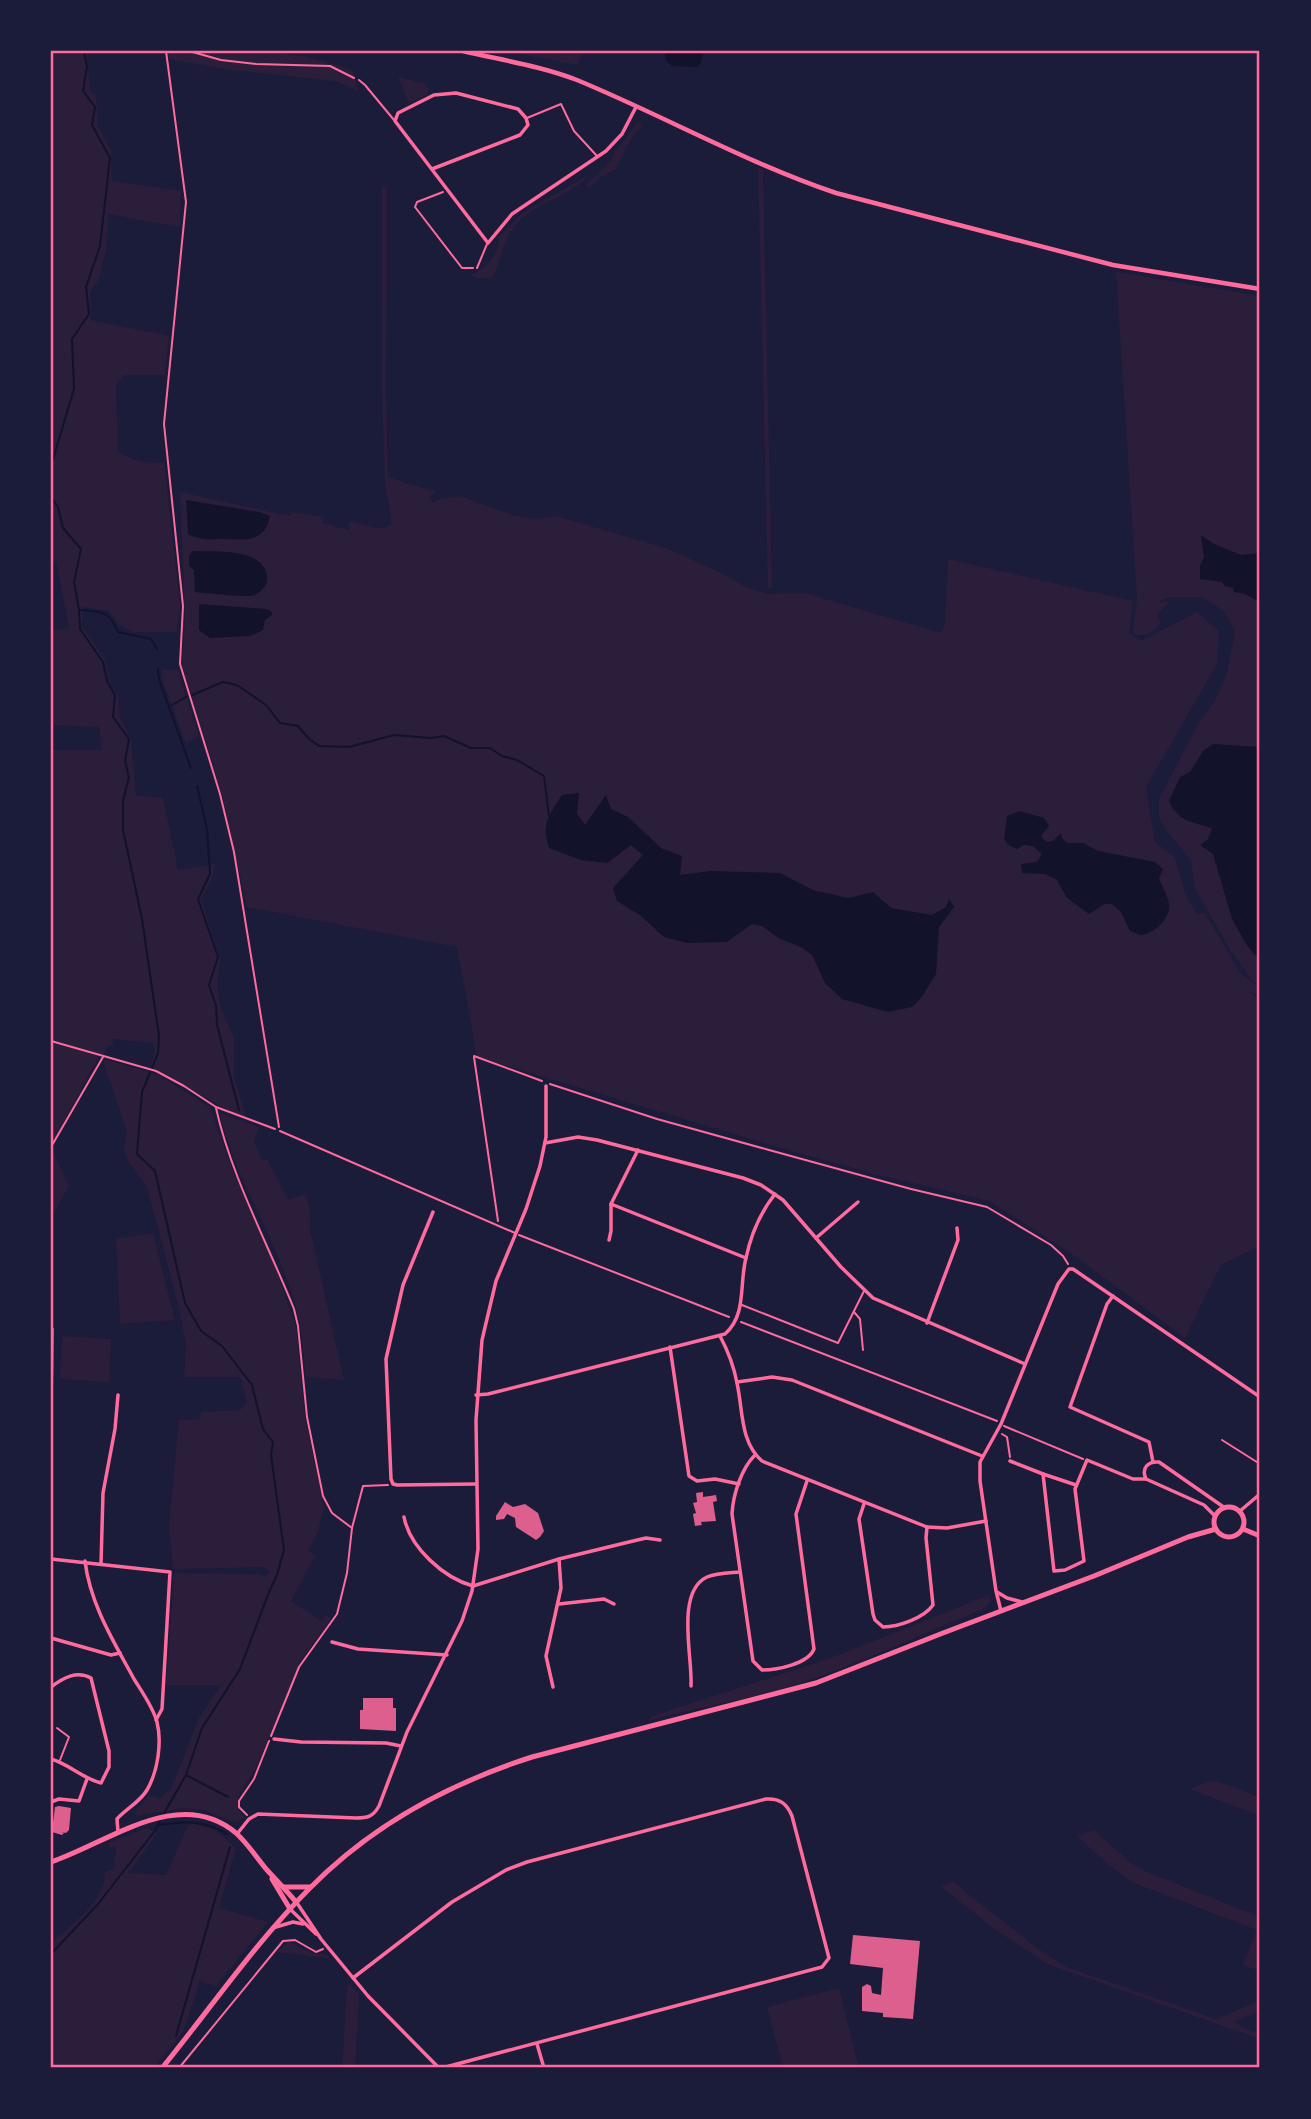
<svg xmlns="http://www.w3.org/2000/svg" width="1311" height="2119" font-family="'Nunito Sans',sans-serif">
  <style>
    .green { fill: #2a1e3b }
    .water { fill: #12122b }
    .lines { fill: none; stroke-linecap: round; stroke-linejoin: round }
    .stream { stroke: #12122b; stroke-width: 2 }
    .building { fill: #dd5f8e }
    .path { stroke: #ff6b9d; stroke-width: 2 }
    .service { stroke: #ff6b9d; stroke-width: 2 }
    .minor { stroke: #ff6b9d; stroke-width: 3.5 }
    .tertiary { stroke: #ff6b9d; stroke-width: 4.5 }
    .secondary { stroke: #ff6b9d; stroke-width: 5 }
    .neatline { fill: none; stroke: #ff6b9d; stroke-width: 2.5 }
  </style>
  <rect width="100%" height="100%" fill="#1b1b3a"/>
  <g class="green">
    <path d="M51 51H96V53L87 52 90 91 96 95 98 126 111 151 112 181 181 191 180 227 108 214 107 246 99 279 90 292 91 320 169 336 165 375H124L116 385 118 451C133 462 147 464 164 462L180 605 177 632H132L118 624 109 611 83 607 82 627 105 660 109 681 118 696 120 717 131 740 136 796 163 797 178 870 215 864 212 878 201 899 220 959 217 983 221 1009 234 1037V1077L246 1117 231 1112 150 1066 155 1052 154 1043 112 1039 114 1044 106 1048 104 1055 51 1040V750H102L99 727 51 725V631L69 628 56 561 51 562Z"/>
    <polygon points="169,51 265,51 308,57 353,70 358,91 335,81 232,70 169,59"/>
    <polygon points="505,51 582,51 578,65"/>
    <polygon points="398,77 424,83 429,89 427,95 409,103"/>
    <polygon points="637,123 643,124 629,142 616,169 601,177 588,188 586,186 588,183 612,160 612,156"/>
    <polygon points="758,168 763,170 772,588 768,588"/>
    <path d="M590 174C570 198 533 202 514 227 504 240 500 259 495 273L491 278H478L471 275C485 269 500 255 499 237L521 214Z"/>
    <polygon points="382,186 387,188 386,391 388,477 436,492 429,497 434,503 436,500 460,496 512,515 536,519 556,516 669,549 727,576 744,586 768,594 805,593 941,633 945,623 948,559 1133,601 1129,633 1141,641 1197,612 1219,631 1217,664 1146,787 1155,842 1175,857 1185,894 1197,914 1205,913 1241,974 1260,988 1260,996 1248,991 1260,999 1260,1246 1221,1265 1185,1338 1069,1252 989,1201 875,1174 781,1148 477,1057 457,947 247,907 222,794 182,665 185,617 180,492 290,516 292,512 324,517 322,523 349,530 349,521 377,528 387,527 391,523 391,515 385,483 382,390"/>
    <path d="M1116 272 1260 296V984L1254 983 1230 949 1195 889 1191 860 1166 830 1159 817V799L1198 724 1216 699 1227 673 1235 632 1224 611 1202 597H1172L1159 601 1160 603 1170 601 1157 615 1161 623C1154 630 1146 637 1136 635L1133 631 1137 599Z"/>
    <polygon points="162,670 178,670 179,675 199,736 186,744 162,678"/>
    <polygon points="51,1042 99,1056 51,1146"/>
    <polygon points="107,1060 156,1074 210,1107 234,1174 271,1256 296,1327 305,1419 324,1507 318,1532 308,1550 315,1556 291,1601 321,1621 326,1615 331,1619 301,1660 257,1766 239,1795 237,1807 244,1817 236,1823 204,1810 181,1808 137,1816 135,1812 149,1795 159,1799 171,1789 199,1718 221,1685 166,1685 174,1573 261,1574 266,1577 270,1571 262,1567 173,1569 169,1525 179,1420 200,1419 201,1412 240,1410 247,1402 240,1377 184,1377 186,1346 179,1308 147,1187 126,1158 124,1146 127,1132 103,1061"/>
    <path d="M220 1113 259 1127 254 1142 262 1160 267 1159 288 1199 306 1194 310 1211V1229L344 1380 306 1377C303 1352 302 1327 295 1303 276 1237 235 1180 220 1113Z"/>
    <polygon points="52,1150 69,1186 51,1218 51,1153"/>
    <polygon points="153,1233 175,1320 120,1324 116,1239"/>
    <polygon points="62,1336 111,1339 109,1382 60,1379"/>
    <path d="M989 1595 990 1601 984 1609C917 1635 852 1668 784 1688 739 1702 693 1708 648 1721L652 1716 828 1659Z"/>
    <polygon points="1213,1780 1260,1797 1260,1816 1190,1789"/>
    <path d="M196 1824 216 1830 236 1848 219 1908 268 1922 216 1986 200 1981 183 2032 154 2068H51V1943C71 1924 105 1903 105 1872L114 1869 116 1847 109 1848 110 1842 147 1828 157 1833 129 1873 166 1875 188 1825Z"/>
    <polygon points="1094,1830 1131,1863 1145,1871 1260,1917 1260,1971 1243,1965 1257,1930 1134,1883 1109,1865 1077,1836"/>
    <polygon points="952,1881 1037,1948 1066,1967 1216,2019 1260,2001 1260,2011 1234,2022 1253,2032 1260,2029 1260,2039 1047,1964 996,1930 941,1887"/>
    <polygon points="289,1942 314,1954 326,1954 334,1963 327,1958 276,1952"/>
    <polygon points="350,1984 359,1995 355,2068 342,2068 347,1987"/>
    <polygon points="839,1988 858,2064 841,2068 783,2068 767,2007"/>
  </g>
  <g class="water">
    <polygon points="665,51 703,51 701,63 697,67 672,66 666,60"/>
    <path d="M186 500 259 512 270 516C264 545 243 539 221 539 205 539 203 541 188 534Z"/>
    <polygon points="1201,535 1214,544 1241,555 1260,553 1260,602 1245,594 1234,592 1233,588 1225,586 1222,582 1200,579 1200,566 1204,557"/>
    <path d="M193 551C214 552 266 547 267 578 268 585 261 592 255 595 247 598 207 593 195 592L194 570 189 566V556Z"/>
    <polygon points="199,604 266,609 271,611 272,615 265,620 263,630 250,636 210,638 199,630"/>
    <path d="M1213 744 1260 747V961L1246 944 1232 919 1213 854 1200 845 1208 839 1212 828C1193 822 1178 822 1169 801L1180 777 1190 772 1203 751Z"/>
    <path d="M579 793 577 814 585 825 606 795 611 809 628 817 661 848 682 856 680 875 710 871 780 873 813 890 848 898 873 892 891 908 932 915 946 907 949 899 954 907 939 927 936 974 921 998 912 1007 888 1012 842 999 825 983 812 955 801 947 780 939 762 926 752 924 727 942 687 943 664 937 640 915 617 901 613 888 643 855 631 845 607 863 581 860 549 848C541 823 549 816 562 795Z"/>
    <path d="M1020 811 1044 818 1049 826 1041 836 1046 842 1053 841 1061 833 1062 838 1067 843H1083L1098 851 1155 862 1163 869 1159 879C1162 886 1168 896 1169 905 1171 918 1153 935 1141 935 1140 935 1131 931 1130 931L1121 912 1112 904H1104L1089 914 1067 898 1057 880 1045 874 1022 873 1021 864 1037 862 1042 854 1033 846 1024 845 1017 849 1010 846 1004 839 1007 816Z"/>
  </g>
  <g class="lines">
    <g class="stream">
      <polyline points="51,466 74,389 72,339 89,314 86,287 100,246 110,158 92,125 95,107 83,91 87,67 84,51"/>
      <polyline points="51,497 58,507 63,528 81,549 74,582 79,610 80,629 103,662 107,681 115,695 113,717 129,739 125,761 129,777 123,801 123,830 142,919 159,1036 158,1053 142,1092 137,1154 155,1171 185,1303 201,1331 222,1346 252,1385 263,1429 273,1442 271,1455 284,1550 277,1575 269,1592 240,1669 202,1728 186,1775 163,1815"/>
      <path d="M80 610C102 612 109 610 118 632L151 639 157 649"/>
      <polyline points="158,669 159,679 191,768"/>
      <polyline points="190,696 223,682 237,685 266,705 280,723 298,726 309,739 319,746 349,747 394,735 431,738 444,736 471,748 490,748 502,756 517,760 544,776 549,816"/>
      <polyline points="172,705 186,697"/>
      <polyline points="197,786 207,829 210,874 198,899 218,957 209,985 216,1006 217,1025 239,1110"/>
      <polyline points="186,1775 228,1797"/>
      <path d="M158 1825C184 1821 203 1820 227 1834"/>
      <polyline points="51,1954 98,1904 154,1832 160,1820"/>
      <polyline points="176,2036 230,1847"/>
    </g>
  </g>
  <g class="building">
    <polygon points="703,1492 703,1497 716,1495 717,1501 713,1502 716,1521 701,1522 702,1525 695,1526 693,1514 696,1513 693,1503 697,1502 696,1493"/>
    <polygon points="505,1502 513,1507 525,1504 538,1513 544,1531 540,1537 536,1540 516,1527 515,1518 507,1514 504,1519 496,1520 496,1516"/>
    <polygon points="363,1698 393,1698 393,1708 396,1708 396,1731 360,1729 360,1710 363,1710"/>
    <polygon points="59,1806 71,1808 69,1830 66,1833 61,1832 64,1833 62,1835 52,1832 55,1807"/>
    <polygon points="853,1935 920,1941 913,2019 883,2017 883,2013 862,2011 862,1987 867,1984 871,1986 872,1993 881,1995 883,1968 850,1964"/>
  </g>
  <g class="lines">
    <g class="path">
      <polyline points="166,51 186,202 164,424 183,606 180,664 220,794 234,852 279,1127"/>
      <polyline points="189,51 221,60 256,64 330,66 354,78"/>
      <polyline points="443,192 417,202 415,207 462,268 473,268"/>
      <polyline points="51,1041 156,1071 184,1086 216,1107 275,1129"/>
      <polyline points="474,1056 542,1081"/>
      <polyline points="474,1057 498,1221"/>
      <polyline points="550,1084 657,1119 769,1150 911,1189 987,1207 1051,1245 1063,1256 1068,1264"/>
      <path d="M216 1108C231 1176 268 1244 294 1309L298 1326 307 1417 323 1496 332 1513 352 1528"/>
      <polyline points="51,1147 103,1057"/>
      <polyline points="519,1235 729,1317"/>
      <polyline points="741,1322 997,1421"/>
      <polyline points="1004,1426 1083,1459"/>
      <polyline points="1002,1434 1007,1437 1010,1457"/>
      <polyline points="271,1736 299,1667 337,1614 347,1573 352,1528 363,1486 388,1485"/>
      <polyline points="247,1815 239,1807 239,1801 254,1779 269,1741"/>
      <polyline points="179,2068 283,1941 295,1940 316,1952 323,1949"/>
    </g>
    <g class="service">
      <polyline points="359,80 365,85 394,120"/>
      <polyline points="527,118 561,104 574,131 597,156"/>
      <polyline points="477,268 487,244"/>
      <polyline points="280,1131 515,1233"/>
      <polyline points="742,1305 838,1343 864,1291"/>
      <polyline points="854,1312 860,1319 863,1350"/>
      <polyline points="1222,1440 1260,1464"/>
      <polyline points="57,1728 69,1737 60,1760"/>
    </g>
    <g class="minor">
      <polyline points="432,169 520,135 528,125 526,118 518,109 456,93 434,95 398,113 395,121 488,243 512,214 606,151 622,134 636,107"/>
      <polyline points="545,1143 578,1137 597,1140 743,1178 761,1185 783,1200 841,1267 873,1298 1025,1364"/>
      <polyline points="611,1204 746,1258"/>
      <polyline points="433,1212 403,1285 386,1359 391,1479 393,1484 397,1485 476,1484"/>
      <polyline points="816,1238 858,1202"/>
      <polyline points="609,1240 611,1231 611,1204 638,1150"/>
      <polyline points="1113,1296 1107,1304 1070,1407 1149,1442 1153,1462"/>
      <polyline points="927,1323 958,1240 957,1228"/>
      <path d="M720 1336C728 1351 734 1367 737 1383 743 1410 740 1442 762 1461L927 1527 947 1528 986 1521"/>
      <polyline points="670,1347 689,1476 697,1481 715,1479 739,1484"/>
      <polyline points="737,1382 772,1377 792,1380 982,1456"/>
      <path d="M476 1395 488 1394 725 1334C747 1315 739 1284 746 1258 751 1234 760 1213 775 1194"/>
      <polyline points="51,1409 52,1329"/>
      <path d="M755 1455C741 1469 733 1495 732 1514L753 1661 762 1670C777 1670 808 1664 814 1649L796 1514 807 1481"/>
      <polyline points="1010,1461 1043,1474 1054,1571 1065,1570 1084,1561 1075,1489 1087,1460 1133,1479 1146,1479 1204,1505 1215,1516"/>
      <polyline points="1043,1474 1076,1485"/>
      <path d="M1146 1479C1141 1468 1148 1461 1159 1462L1225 1508"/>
      <path d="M864 1504 859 1519 873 1614 875 1620 883 1627C898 1627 924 1618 933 1605L926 1538 927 1527"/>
      <polyline points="1240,1511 1260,1494"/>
      <path d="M404 1517C410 1548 444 1578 473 1586"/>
      <polyline points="51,1559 170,1572 162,1709 156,1720"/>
      <path d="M85 1561C90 1604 114 1642 134 1679 142 1692 153 1707 157 1722 162 1742 158 1771 147 1790 140 1802 126 1809 117 1819L118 1832"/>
      <polyline points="101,1564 103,1493 115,1429 118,1395"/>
      <polyline points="473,1586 559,1559 629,1542 646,1538 660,1540"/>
      <polyline points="997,1592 1007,1598 1022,1602"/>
      <polyline points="559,1604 604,1599 614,1604"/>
      <polyline points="1001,1611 996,1591 980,1481 980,1462 1001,1424 1058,1284 1069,1269 1073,1269 1260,1397"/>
      <polyline points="51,1638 111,1655 120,1653"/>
      <polyline points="332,1642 358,1649 447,1655"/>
      <path d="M691 1686C693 1659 675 1592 707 1577 717 1573 730 1573 740 1572"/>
      <path d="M51 1687C63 1678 77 1670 91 1678L109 1751V1767L101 1783C82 1778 69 1764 51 1759"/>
      <polyline points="553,1687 546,1656 561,1588 559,1559"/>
      <polyline points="274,1739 301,1742 386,1743 401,1746"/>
      <polyline points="51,1802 59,1799 79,1801 87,1779"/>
      <path d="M237 1834 249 1819 258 1814 356 1818C367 1818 373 1817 379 1806L407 1732 462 1621 472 1591 478 1549 476 1420 482 1340 496 1281 526 1209 540 1166 546 1137V1086"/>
      <polyline points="297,1903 321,1939 368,1996 439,2068"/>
      <polyline points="290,1909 316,1934"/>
      <polyline points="276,1927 293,1922 303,1924"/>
      <path d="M353 1978 452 1902 506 1870 527 1862 766 1799C780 1798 787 1804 792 1816L829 1958 822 1967 442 2068"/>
      <polyline points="537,2044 544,2068"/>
    </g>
    <path class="tertiary" d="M463 51C501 60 541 66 577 80 664 116 747 163 836 193L1113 265 1260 289"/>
    <g class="secondary">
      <circle cx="1229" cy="1522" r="15"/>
      <polyline points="1243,1529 1260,1536"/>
      <path d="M51 1862C108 1843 179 1785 236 1833 248 1844 257 1858 267 1870 277 1881 287 1891 296 1902"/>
      <polyline points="272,1879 290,1909"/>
      <polyline points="284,1887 310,1887"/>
      <path d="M162 2068C211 2008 255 1943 310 1888 372 1825 448 1784 532 1757L816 1683 943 1633 1094 1576 1188 1537 1216 1529"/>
    </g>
  </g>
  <rect width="1311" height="2119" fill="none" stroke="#1b1b3a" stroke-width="105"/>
  <rect x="52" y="52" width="1206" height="2014" class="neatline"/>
</svg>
